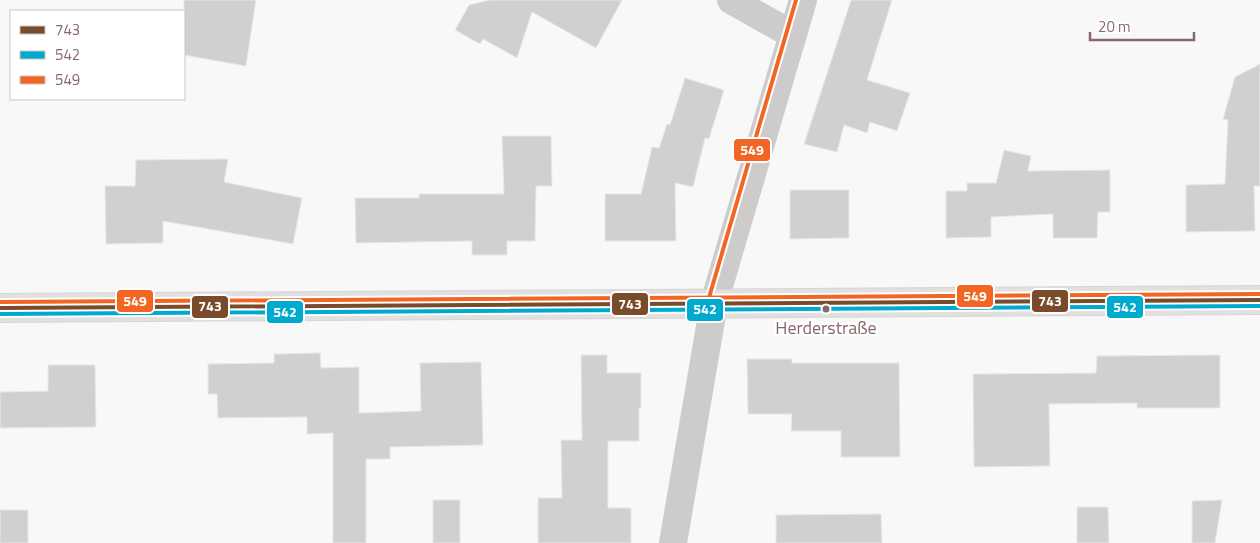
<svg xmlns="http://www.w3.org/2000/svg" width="1260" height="543" font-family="'Titillium Web',sans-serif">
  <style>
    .building { fill: #d2cfcf; stroke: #e8e8e8 }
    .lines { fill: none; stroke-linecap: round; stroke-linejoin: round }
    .secondary-casing { stroke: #d7d5d5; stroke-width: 30 }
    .street { stroke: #cecbcb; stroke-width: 28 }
    .secondary { stroke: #e1dfdf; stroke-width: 28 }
    .bus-1-casing { stroke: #fff; stroke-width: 8 }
    .bus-2-casing { stroke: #fff; stroke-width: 8 }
    .bus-3-casing { stroke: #fff; stroke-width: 8 }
    .bus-1 { stroke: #7a4b2a; stroke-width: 4 }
    .bus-2 { stroke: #00a9ce; stroke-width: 4 }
    .bus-3 { stroke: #f26522; stroke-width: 4 }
    .bus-dot { fill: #88686a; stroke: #fff; stroke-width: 2 }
    .labels { text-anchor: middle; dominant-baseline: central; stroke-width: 5; stroke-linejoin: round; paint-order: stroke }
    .bus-label { font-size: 18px; fill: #88686a; stroke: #fff }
    .line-badge { stroke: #fff; stroke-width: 2 }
    .badge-label { font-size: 14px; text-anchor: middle; font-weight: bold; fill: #fff }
  </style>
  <rect width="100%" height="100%" fill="#f8f8f8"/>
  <g class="building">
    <polygon points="184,0 256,0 246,66 184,55"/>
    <polygon points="490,0 622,0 596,48 532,12 517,58 483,39 480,44 455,30 469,5"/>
    <polygon points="851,0 892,0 867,80 910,93 897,131 870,122 867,133 844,125 837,152 804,144"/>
    <polygon points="1260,64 1260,186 1254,186 1255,231 1186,232 1186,185 1225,184 1228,120 1223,119 1235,77"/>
    <polygon points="685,78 724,90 709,139 705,138 693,187 675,183 676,241 605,241 605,194 641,194 652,147 659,148 667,124 670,125"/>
    <polygon points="502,136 551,136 552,186 536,186 535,241 507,241 507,255 472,255 472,241 356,243 355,198 419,198 419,194 504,194"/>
    <polygon points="1004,150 1031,156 1028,171 1110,170 1110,212 1098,212 1097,238 1053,238 1053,214 991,217 991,237 946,238 946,191 967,191 967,183 996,183"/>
    <polygon points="228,159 224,182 302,198 293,244 163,221 163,243 106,244 105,186 135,186 136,160"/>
    <polygon points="790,190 849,190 849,238 790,239"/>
    <polygon points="320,353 321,368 359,367 359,413 421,411 420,363 481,362 483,445 390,447 390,459 366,459 366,543 333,543 333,433 307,434 307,417 218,418 217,394 208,394 208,364 274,363 274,354"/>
    <polygon points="581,355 607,355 607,373 641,373 641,408 639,408 639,441 608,441 608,508 631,508 631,543 538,543 538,498 562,498 561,440 582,440"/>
    <polygon points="1220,355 1220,408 1137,408 1137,403 1049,404 1050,466 974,467 973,374 1096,373 1097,356"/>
    <polygon points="747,359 792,359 792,363 899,363 900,457 841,457 841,431 791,431 792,414 748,414"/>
    <polygon points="48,365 95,365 96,427 0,428 0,392 48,391"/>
    <rect x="433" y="500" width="27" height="43"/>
    <polygon points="1222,500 1215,543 1192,543 1192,501"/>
    <polygon points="1077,507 1108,507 1109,543 1077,543"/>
    <rect x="0" y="510" width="28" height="33"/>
    <polygon points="881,514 882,543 776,543 776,515"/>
  </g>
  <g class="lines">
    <defs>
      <polyline id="secondary" points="0,308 1260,300"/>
    </defs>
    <use href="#secondary" class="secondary-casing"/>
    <g class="street">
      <polyline points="731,0 793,35"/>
      <polyline points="673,543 714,303 803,0"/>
    </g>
    <use href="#secondary" class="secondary"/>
    <defs>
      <polyline id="bus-1" points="0,308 1260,300"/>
      <polyline id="bus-2" points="0,314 1260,306"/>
      <g id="bus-3">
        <polyline points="708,301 796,0"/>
        <polyline points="0,302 1260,294"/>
      </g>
    </defs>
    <use href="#bus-1" class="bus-1-casing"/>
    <use href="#bus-2" class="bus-2-casing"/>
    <use href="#bus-3" class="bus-3-casing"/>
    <use href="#bus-1" class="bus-1"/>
    <use href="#bus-2" class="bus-2"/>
    <use href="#bus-3" class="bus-3"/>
  </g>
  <circle class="bus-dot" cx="826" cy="309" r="4.5"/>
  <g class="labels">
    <g class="bus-label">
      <text x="826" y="327">Herderstraße</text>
    </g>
  </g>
  <g class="line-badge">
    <rect x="733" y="138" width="38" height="24" rx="5" fill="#f26522"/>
    <rect x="956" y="284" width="38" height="24" rx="5" fill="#f26522"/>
    <rect x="116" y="289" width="38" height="24" rx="5" fill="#f26522"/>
    <rect x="1031" y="289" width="38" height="24" rx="5" fill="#7a4b2a"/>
    <rect x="611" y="292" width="38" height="24" rx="5" fill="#7a4b2a"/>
    <rect x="191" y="295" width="38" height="24" rx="5" fill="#7a4b2a"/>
    <rect x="1106" y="295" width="38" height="24" rx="5" fill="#00a9ce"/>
    <rect x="686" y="298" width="38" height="24" rx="5" fill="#00a9ce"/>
    <rect x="266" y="300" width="38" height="24" rx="5" fill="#00a9ce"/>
  </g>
  <g class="badge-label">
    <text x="752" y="155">549</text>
    <text x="975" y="301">549</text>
    <text x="135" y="306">549</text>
    <text x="1050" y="306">743</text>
    <text x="630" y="309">743</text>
    <text x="210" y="311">743</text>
    <text x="1125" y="312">542</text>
    <text x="705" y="314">542</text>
    <text x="285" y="317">542</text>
  </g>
  <rect x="10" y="10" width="175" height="90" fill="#ffffff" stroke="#cfc3c3"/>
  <rect x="20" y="26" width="25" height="8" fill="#7a4b2a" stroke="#cfc3c3"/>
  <text x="55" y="35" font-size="15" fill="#88686a">743</text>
  <rect x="20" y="51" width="25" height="8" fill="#00a9ce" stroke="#cfc3c3"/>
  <text x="55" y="60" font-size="15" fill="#88686a">542</text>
  <rect x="20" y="76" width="25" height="8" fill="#f26522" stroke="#cfc3c3"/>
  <text x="55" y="85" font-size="15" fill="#88686a">549</text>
  <path d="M1090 32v8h104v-8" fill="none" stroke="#88686a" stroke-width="2.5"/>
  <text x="1098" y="32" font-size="15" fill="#88686a" stroke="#ffffff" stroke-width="4" paint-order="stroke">20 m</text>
</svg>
